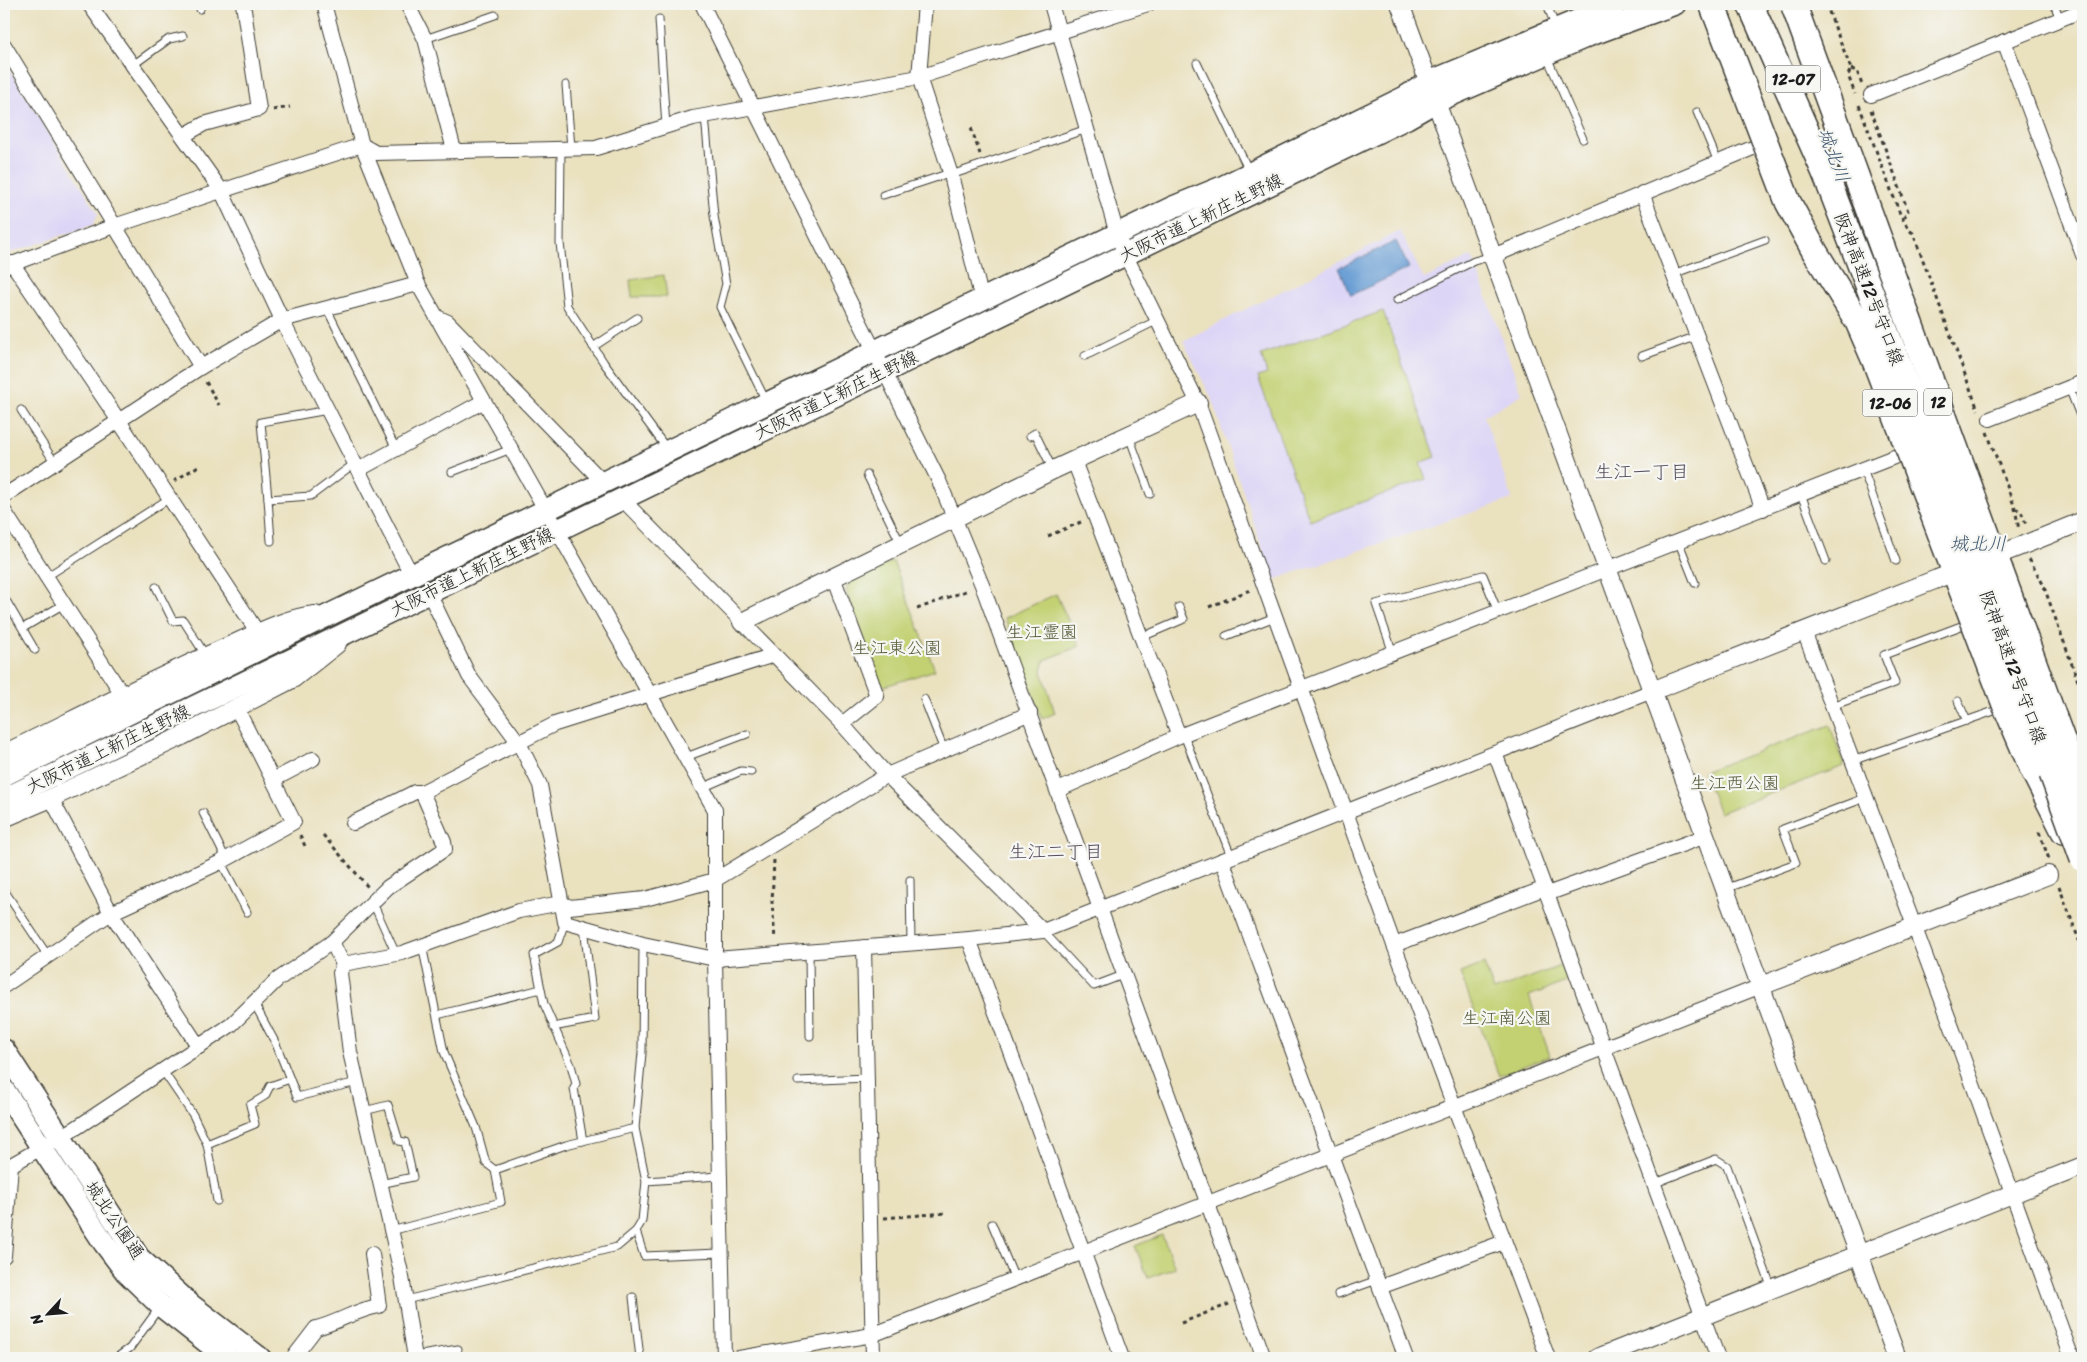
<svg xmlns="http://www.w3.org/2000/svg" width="2087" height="1362" font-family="Sriracha,'Klee One',sans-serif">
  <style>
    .built { fill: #ddd5f6 }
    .green { fill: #c3d173; stroke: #707648 }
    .water { fill: #679dd4; stroke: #425c78 }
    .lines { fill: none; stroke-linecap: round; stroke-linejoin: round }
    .service-casing { stroke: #3b3a34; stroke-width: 9 }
    .minor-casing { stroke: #3b3a34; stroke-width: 16 }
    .tertiary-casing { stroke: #3b3a34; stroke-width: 20 }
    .primary-casing { stroke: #3b3a34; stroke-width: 24 }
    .motorway-casing { stroke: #3b3a34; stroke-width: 28 }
    .path { stroke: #3b3a34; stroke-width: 3; stroke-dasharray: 4 4; stroke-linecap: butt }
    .service { stroke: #fff; stroke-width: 7 }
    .minor { stroke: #fff; stroke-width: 14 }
    .tertiary { stroke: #fff; stroke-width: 18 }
    .primary { stroke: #fff; stroke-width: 21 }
    .motorway { stroke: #fff; stroke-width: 25 }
    .tertiary-bridge-casing { stroke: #3b3a34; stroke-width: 20; stroke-linecap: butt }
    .motorway-bridge-casing { stroke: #3b3a34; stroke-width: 28; stroke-linecap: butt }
    .tertiary-bridge { stroke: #fff; stroke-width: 18 }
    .motorway-bridge { stroke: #fff; stroke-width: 25 }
    .labels { text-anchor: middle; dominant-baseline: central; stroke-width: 4.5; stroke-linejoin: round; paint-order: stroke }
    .shield { fill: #f6f6f2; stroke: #5d5d5c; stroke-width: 1 }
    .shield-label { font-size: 16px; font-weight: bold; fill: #1c1c1c }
    .street-label { font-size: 18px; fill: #1c1c1c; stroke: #f6f6f2 }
    .park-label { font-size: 18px; fill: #565b3a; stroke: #f6f6f2 }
    .water-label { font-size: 19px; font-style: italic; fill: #3e566f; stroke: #f6f6f2 }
    .neighbourhood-label { font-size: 19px; fill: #584e5d; stroke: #f6f6f2 }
  </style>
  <rect width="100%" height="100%" fill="#f6f6f2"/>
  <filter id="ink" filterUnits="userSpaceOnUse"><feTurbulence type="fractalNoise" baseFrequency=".02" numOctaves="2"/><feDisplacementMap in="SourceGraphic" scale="10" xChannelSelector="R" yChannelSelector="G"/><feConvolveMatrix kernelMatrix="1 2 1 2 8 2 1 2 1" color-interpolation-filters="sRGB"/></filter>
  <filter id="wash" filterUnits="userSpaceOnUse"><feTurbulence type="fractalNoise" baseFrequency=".0096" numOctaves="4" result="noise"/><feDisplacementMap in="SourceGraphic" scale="20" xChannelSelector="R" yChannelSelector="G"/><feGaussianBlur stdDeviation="1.12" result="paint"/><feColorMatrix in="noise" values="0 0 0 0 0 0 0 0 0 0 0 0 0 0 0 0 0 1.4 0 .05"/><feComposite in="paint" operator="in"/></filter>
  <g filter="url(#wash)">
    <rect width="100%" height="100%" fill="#eae1bf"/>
    <g class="built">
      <polygon points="4,61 98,213 93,225 4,255"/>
      <polygon points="1400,231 1424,279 1472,256 1522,394 1484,416 1512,499 1273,580 1211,397 1183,341"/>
    </g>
    <g class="green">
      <polygon points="664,275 667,297 632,297 630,280"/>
      <polygon points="1383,311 1436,457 1420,463 1426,479 1310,521 1258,377 1267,374 1261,355"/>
      <polygon points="893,561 935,670 882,687 846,591 849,582"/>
      <polygon points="1056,594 1080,646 1045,660 1042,671 1055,713 1042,719 1005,618"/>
      <polygon points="1830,725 1844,766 1719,813 1703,772"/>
      <polygon points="1484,964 1494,991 1563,965 1569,981 1529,996 1550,1056 1499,1076 1460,973"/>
      <polygon points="1162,1235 1175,1268 1148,1278 1135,1246"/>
    </g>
    <polygon class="water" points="1396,241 1409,268 1351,295 1339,268"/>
  </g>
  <g filter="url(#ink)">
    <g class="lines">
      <defs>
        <g id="service">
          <polyline points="199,4 200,9"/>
          <polyline points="1547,4 1555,26"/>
          <polyline points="2054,4 2060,19"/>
          <polyline points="659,19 666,127"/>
          <polyline points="425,39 495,15"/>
          <polyline points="1547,57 1583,139"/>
          <polyline points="1197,63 1249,171"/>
          <polyline points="133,65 169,39 183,36"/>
          <polyline points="566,85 571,148"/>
          <polyline points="1697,112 1718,162"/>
          <polyline points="705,116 714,216 726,284 720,307 766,401"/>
          <polyline points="561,149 560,243 567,306 604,363 667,449"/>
          <polyline points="951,175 1087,129"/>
          <polyline points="883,195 950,173"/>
          <polyline points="1673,274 1765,240"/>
          <polyline points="1397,300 1474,261 1492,256"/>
          <polyline points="327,309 396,449"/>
          <polyline points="593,347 637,318"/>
          <polyline points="1085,356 1158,320"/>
          <polyline points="1642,356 1697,336"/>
          <polyline points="2069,388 2083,423"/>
          <polyline points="21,410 55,463"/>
          <polyline points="328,410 261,422 268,499 311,496 355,463"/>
          <polyline points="1030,436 1035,433 1053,470"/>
          <polyline points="1129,436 1150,494"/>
          <polyline points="1863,469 1896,561"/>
          <polyline points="452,472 511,449"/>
          <polyline points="867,475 901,544"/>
          <polyline points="1801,494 1826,561"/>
          <polyline points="268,499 271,541"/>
          <polyline points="1679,543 1695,583"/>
          <polyline points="46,577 170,498"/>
          <polyline points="156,587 173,621 183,620 206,656"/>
          <polyline points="7,602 35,650"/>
          <polyline points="23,628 64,604"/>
          <polyline points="1226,636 1275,617"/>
          <polyline points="1142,637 1184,619 1179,607"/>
          <polyline points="1393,653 1376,604 1483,575 1498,612"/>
          <polyline points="924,699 944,750"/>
          <polyline points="1958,701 1967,721"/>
          <polyline points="1832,706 1895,683 1884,655 1961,626"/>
          <polyline points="1184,735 1231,856"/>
          <polyline points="686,757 747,734"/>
          <polyline points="1852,761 1994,711"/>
          <polyline points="702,788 741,771 751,772"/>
          <polyline points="203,813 226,859"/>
          <polyline points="4,837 9,818"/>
          <polyline points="221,862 247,912"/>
          <polyline points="910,880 911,944"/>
          <polyline points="1725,889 1796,863 1783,829 1865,798"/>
          <polyline points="4,890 48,956"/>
          <polyline points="373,903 396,954"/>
          <polyline points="565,922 558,942 534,955 544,1004 571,1065 576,1084 574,1088 583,1141"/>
          <polyline points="1043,931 1094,986 1123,975"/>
          <polyline points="422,945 444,1052 476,1127 486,1163 495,1170"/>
          <polyline points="809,952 810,1036"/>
          <polyline points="254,1003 276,1044 297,1097 357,1082"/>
          <polyline points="437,1015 541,989"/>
          <polyline points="553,1027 595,1019 584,927"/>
          <polyline points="163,1071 193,1115 207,1144 217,1201"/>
          <polyline points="798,1081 867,1078"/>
          <polyline points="364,1111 388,1105 399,1141 405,1142 413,1177 380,1184"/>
          <polyline points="207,1144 255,1124 250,1105 265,1096 270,1086 290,1079"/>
          <polyline points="646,1181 719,1176"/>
          <polyline points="1653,1184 1716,1159 1727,1166 1772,1289"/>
          <polyline points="992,1224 1015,1279"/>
          <polyline points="391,1231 501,1202 495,1170 566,1145 635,1128"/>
          <polyline points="636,1231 644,1256 720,1253"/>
          <polyline points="1338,1294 1377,1280"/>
          <polyline points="633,1297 640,1358"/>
          <polyline points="406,1300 617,1247 636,1231 642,1221 646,1181 635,1128 642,1053 643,944"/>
          <polyline points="414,1356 458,1349"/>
          <polyline points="116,1358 130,1348 159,1308"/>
        </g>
        <g id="minor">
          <polyline points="89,4 221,190 284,324 412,576"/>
          <polyline points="324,4 362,145 418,284 715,810 715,959 724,1358"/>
          <polyline points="407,4 425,39 454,150"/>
          <polyline points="702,4 939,481 982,585 1264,1358"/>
          <polyline points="925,4 919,77 951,175 982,300"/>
          <polyline points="1051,4 1117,234 1125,254 1198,403 1394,945 1548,1358"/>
          <polyline points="2004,41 2083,255"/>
          <polyline points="4,45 201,367"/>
          <polyline points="1871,95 2083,10"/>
          <polyline points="183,136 204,124 259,109 243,4"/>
          <polyline points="1642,193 1763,509"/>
          <polyline points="1493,256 1755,147"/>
          <polyline points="12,263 119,421 258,633"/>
          <polyline points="4,267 114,226 362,145 376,153 596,148 693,118 919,77 1148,4"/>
          <polyline points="439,318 448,322 604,483"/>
          <polyline points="1990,419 2083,382"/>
          <polyline points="1074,461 1179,736"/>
          <polyline points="358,470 484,401"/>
          <polyline points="4,496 201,367 282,320 418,284"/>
          <polyline points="622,499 842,724 887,775 1043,931"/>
          <polyline points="4,511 124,697"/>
          <polyline points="833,577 877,696 842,724"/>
          <polyline points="429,593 469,676 519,743 540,785 565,922 643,944 715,959 969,939 1043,931 1652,691"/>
          <polyline points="1804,631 1956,1038 2072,1358"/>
          <polyline points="1495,753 1718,1358"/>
          <polyline points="273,780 313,759"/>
          <polyline points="1058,790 1179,736 1894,457"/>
          <polyline points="51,798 111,913 199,1047"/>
          <polyline points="353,823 415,792 422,792"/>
          <polyline points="1222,860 1406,1358"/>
          <polyline points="1547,894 1706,836"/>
          <polyline points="969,939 1122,1358"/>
          <polyline points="332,942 343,964 340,973 350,1052 402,1277 415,1358"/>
          <polyline points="1394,945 1545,888"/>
          <polyline points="864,947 873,1358"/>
          <polyline points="343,964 402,953 519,911 561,903 570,907 645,899 715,880 887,775 1030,713"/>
          <polyline points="4,986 111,913 221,862 294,822 236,707"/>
          <polyline points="4,1256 11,1165 76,1128 231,1025 277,980 332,942 388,887 445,849 444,842 422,792 555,724 774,655"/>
          <polyline points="1380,1287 1504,1242"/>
          <path d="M293 1358 316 1328C338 1323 357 1309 379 1306L372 1254"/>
          <polyline points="739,1358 872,1335 1761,986"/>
        </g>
        <g id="tertiary">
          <polyline points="1400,4 1897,1358"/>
          <polyline points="2036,540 2083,521"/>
          <polyline points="742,622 1053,470 1198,403"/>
          <polyline points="1652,691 1937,579"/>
          <path d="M4 754C78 718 151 680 227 647 254 635 285 618 315 615"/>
          <polyline points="4,818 51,798 182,736 294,678 337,644"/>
          <polyline points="1761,986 2048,875"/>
          <polyline points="1597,1358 2083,1166"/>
        </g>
        <g id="primary">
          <polyline points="4,775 333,613 1173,207 1222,187 1405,97 1429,82 1617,4"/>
          <polyline points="4,799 1407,118 1435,102 1588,36 1675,4"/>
          <polyline points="4,1050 139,1258 191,1305 260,1358"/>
          <polyline points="4,1090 104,1243 126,1272 161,1306 227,1358"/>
        </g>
        <g id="motorway">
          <polyline points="1712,4 1729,48"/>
          <polyline points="1750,4 1825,173"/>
          <polyline points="2032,768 2064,831"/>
        </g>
      </defs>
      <use href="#service" class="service-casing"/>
      <use href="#minor" class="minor-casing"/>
      <use href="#tertiary" class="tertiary-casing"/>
      <use href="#primary" class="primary-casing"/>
      <use href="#motorway" class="motorway-casing"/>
      <g class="path">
        <polyline points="1826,4 1851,69 1848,75 1855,94"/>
        <polyline points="1851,69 1857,71 1862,85"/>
        <polyline points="1859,105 1900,214 1909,230 1913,233 1978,410"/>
        <polyline points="273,110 290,107"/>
        <polyline points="1871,110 1908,211 1904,218"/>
        <polyline points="971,128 980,154"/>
        <polyline points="206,382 219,405"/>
        <polyline points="1987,432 2015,508 2019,530"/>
        <polyline points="174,481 200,465"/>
        <polyline points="2015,508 2021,511 2026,525"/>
        <polyline points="1048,536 1081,522"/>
        <polyline points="2029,559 2043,584 2083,695"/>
        <polyline points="1209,607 1250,590"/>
        <polyline points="917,609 968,590"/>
        <polyline points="2039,832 2049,859"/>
        <polyline points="300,835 305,846"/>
        <polyline points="323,835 368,887"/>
        <polyline points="774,860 772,902 775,939"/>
        <polyline points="2059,886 2083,951"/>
        <polyline points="884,1218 946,1213"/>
        <polyline points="1181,1323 1229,1304"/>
      </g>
      <use href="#service" class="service"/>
      <use href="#minor" class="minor"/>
      <use href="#tertiary" class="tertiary"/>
      <use href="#primary" class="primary"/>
      <use href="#motorway" class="motorway"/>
      <defs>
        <polyline id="tertiary-bridge" points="1937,579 2036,540"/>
        <g id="motorway-bridge">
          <polyline points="1794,6 2083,797"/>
          <polyline points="1729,48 1788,202 1815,252 1858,322 1875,361 2006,707 2032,768"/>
          <polyline points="1825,173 1990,603 2083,859"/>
        </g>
      </defs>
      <use href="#tertiary-bridge" class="tertiary-bridge-casing"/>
      <use href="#motorway-bridge" class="motorway-bridge-casing"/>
      <use href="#tertiary-bridge" class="tertiary-bridge"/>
      <use href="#motorway-bridge" class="motorway-bridge"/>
    </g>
  </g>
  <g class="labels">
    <g class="shield">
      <rect x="1765.5" y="65.5" width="55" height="27" rx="4"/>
      <rect x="1924" y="388.5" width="28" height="27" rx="4"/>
      <rect x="1862.5" y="389.5" width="55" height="27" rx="4"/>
    </g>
    <g class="shield-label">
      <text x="1793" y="79">12-07</text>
      <text x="1938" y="402">12</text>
      <text x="1890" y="403">12-06</text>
    </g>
    <g class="street-label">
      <text transform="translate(1201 218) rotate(-26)">大阪市道上新庄生野線</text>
      <text transform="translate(1869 289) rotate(69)">阪神高速12号守口線</text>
      <text transform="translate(836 395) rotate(-26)">大阪市道上新庄生野線</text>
      <text transform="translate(472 572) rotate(-26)">大阪市道上新庄生野線</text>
      <text transform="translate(2013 667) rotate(70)">阪神高速12号守口線</text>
      <text transform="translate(108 749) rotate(-26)">大阪市道上新庄生野線</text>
      <text transform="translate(115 1220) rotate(56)">城北公園通</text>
    </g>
    <g class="park-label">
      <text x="1042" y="632">生江霊園</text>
      <text x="897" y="648">生江東公園</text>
      <text x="1735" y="783">生江西公園</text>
      <text x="1507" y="1018">生江南公園</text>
    </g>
    <g class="water-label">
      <text transform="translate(1834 155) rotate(69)">城北川</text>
      <text x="1978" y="543">城北川</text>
    </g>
    <g class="neighbourhood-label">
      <text x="1642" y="471">生江一丁目</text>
      <text x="1056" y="851">生江二丁目</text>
    </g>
  </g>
  <rect width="2087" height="1362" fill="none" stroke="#f6f6f2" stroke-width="20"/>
  <g transform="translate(48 1314) rotate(244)" stroke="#f6f6f2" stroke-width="4" paint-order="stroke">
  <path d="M0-4L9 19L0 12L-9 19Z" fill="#1c1c1c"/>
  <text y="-8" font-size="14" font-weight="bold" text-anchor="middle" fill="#1c1c1c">N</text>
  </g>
</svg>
